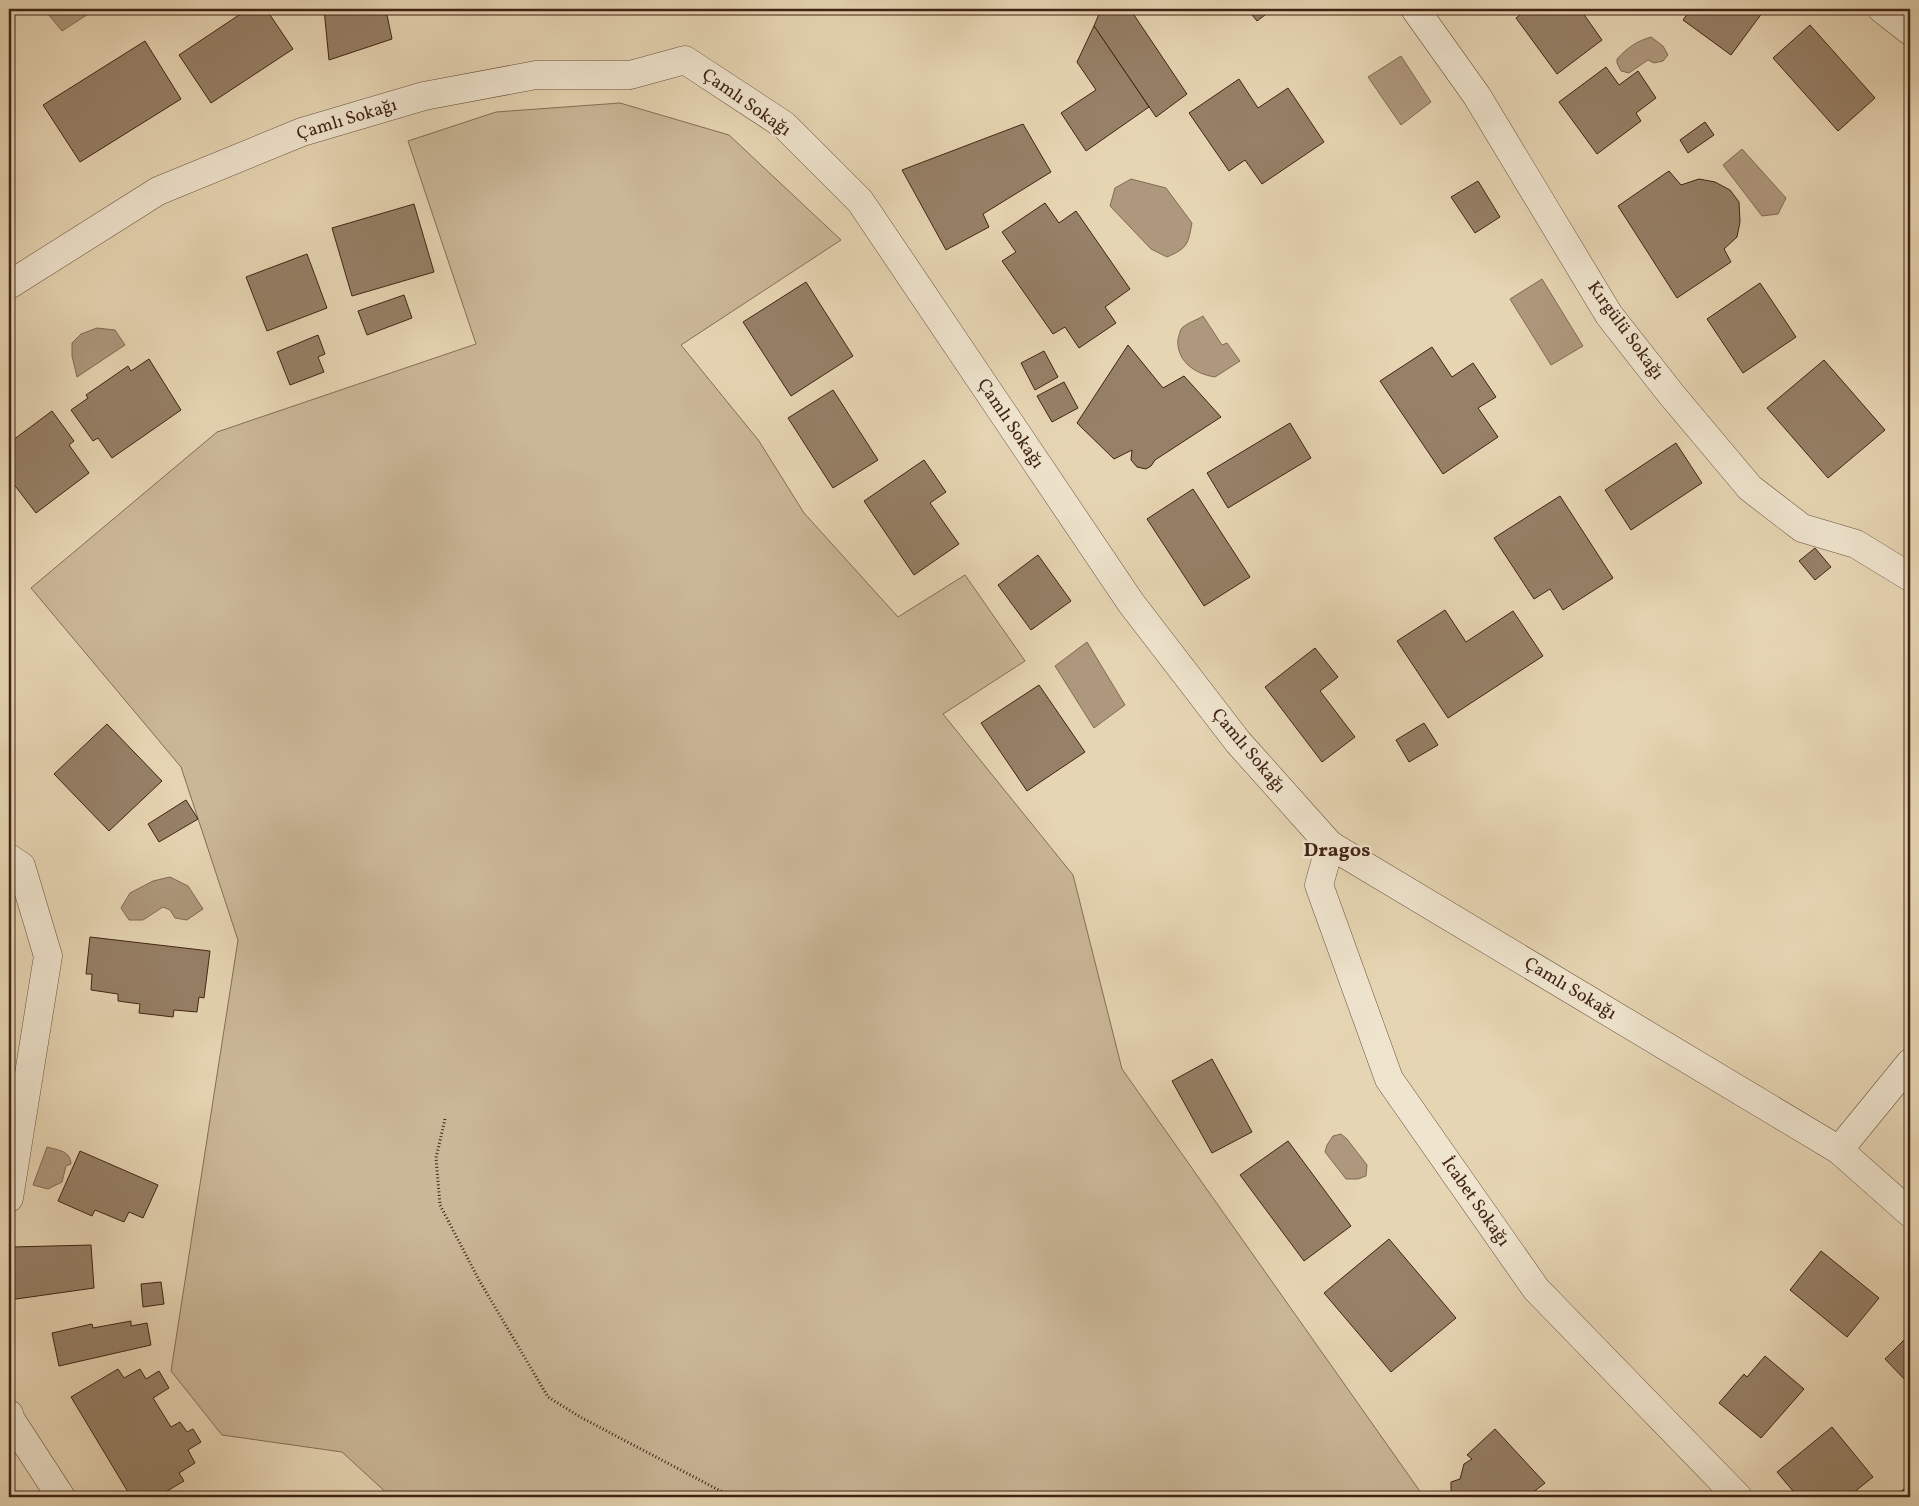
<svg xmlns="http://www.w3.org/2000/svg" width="1919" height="1506" font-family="Vollkorn,serif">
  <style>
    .green { fill: #cab798; stroke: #856d56 }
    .water { fill: #ae987d; stroke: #826953 }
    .building { fill: #968067; stroke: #402314 }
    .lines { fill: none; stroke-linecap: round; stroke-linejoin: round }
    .minor-casing { stroke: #6a503c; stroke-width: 29 }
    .tertiary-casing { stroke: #6a503c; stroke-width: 29 }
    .path { stroke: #402314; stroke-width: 3; stroke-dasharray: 1 2.5; stroke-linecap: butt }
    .minor { stroke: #efe4ce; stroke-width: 28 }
    .tertiary { stroke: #efe4ce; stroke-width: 28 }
    .labels { text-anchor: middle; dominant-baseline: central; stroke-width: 5; stroke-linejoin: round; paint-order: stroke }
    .street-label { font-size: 18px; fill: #402314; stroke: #efe4ce }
    .quarter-label { font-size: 20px; font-weight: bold; fill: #402314; stroke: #efe4ce }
  </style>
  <rect width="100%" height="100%" fill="#e6d5b3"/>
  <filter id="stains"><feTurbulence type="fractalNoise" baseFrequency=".004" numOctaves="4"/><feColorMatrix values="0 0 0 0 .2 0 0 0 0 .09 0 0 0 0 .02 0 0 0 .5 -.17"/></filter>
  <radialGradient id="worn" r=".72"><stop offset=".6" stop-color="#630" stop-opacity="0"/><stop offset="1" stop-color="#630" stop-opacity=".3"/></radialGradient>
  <polygon class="green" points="620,103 729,135 841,240 681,345 759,441 804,513 898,617 965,575 1025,661 943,714 1073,875 1122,1069 1424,1497 391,1497 342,1452 222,1435 171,1371 238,940 181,767 31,588 217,432 476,344 408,141 496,112"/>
  <g class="water">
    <polygon points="44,9 96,9 62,31"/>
    <path d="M1651 37 1663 46 1668 55 1663 61 1654 63 1648 60 1629 73 1621 71 1617 63V59C1627 48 1637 41 1651 37Z"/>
    <polygon points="1401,56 1431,102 1401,125 1368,77"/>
    <polygon points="1742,149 1786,198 1778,214 1762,216 1723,165"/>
    <path d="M1131 179 1166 188 1192 223C1188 244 1188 248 1167 257L1151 249 1110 206 1115 188Z"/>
    <polygon points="1542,279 1583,346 1551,365 1510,299"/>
    <path d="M1203 316 1222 345 1227 343 1240 361 1215 377C1195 374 1176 361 1178 339 1179 336 1180 330 1182 328 1187 323 1197 320 1203 316Z"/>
    <polygon points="97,328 115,330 125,345 77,377 72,356 72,343 81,334"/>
    <polygon points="1087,642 1125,705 1094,728 1055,666"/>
    <polygon points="170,877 188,886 203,909 187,920 175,918 170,910 163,907 143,920 129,920 121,908 130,893 153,881"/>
    <polygon points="1341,1134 1347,1139 1367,1165 1366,1176 1358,1179 1346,1179 1325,1152 1327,1145 1333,1136"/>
    <path d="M47 1147C58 1150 71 1151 71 1164L66 1166 62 1182 48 1189 33 1185Z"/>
  </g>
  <g class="building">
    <polygon points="248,9 266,9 293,49 211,103 179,55"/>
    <polygon points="324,9 360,9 387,15 392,39 329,60"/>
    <polygon points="1101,9 1130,9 1187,94 1156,117 1094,26"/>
    <polygon points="1247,9 1273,9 1257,21"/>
    <polygon points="1528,9 1580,9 1602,40 1557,74 1516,18"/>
    <polygon points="1691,9 1765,9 1731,55 1683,20"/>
    <polygon points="1810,25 1875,98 1838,131 1773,58"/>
    <polygon points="1094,26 1149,107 1086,151 1061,113 1096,90 1077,62"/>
    <polygon points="145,41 181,99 80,162 43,105"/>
    <polygon points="1606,67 1619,85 1638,71 1656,98 1636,113 1641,121 1597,154 1559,102"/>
    <polygon points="1239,79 1258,108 1288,88 1324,142 1262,184 1245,160 1229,171 1189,113"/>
    <polygon points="1705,122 1714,135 1688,153 1680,140"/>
    <polygon points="1023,124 1051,172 983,214 989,227 946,250 902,170"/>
    <polygon points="1669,171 1681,185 1699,179 1715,182 1730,190 1739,202 1740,222 1737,237 1724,249 1731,262 1677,298 1618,206"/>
    <polygon points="1478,181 1500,217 1475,233 1451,197"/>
    <polygon points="1045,203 1059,223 1076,211 1130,289 1105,307 1116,323 1079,348 1065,327 1053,334 1002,261 1016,252 1002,232"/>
    <polygon points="414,204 434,272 352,296 332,228"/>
    <polygon points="307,254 327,308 267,331 246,277"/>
    <polygon points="806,282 853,356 791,396 743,322"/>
    <polygon points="1760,283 1796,337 1743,373 1707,319"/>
    <polygon points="404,295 412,318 367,335 358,311"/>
    <polygon points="318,335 325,354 318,357 324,372 290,385 277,352"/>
    <polygon points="1128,345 1163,388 1184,376 1221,417 1155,460 1151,466 1146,469 1137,467 1131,460 1132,450 1114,459 1077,423"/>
    <polygon points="1432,347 1452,377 1473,363 1496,397 1478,408 1498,437 1443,474 1380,381"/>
    <polygon points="1044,351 1058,377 1035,390 1021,363"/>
    <polygon points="149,359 181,410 112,458 98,438 93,441 71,410 88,398 86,395 128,366 131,371"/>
    <polygon points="1824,360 1885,430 1828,478 1767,408"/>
    <polygon points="1064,382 1078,408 1052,422 1037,396"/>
    <polygon points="833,390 878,460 833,488 788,418"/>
    <polygon points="52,411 74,441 69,445 89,473 36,513 9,478 9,443"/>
    <polygon points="1290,423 1311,458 1228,508 1207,473"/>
    <polygon points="1676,443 1702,483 1631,530 1605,490"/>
    <polygon points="924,460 946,492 930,503 959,544 914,575 864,501"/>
    <polygon points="1193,489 1250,577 1204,606 1147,519"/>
    <polygon points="1560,496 1613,578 1563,610 1550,589 1534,599 1494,538"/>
    <polygon points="1815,548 1831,567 1815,580 1799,561"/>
    <polygon points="1038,555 1071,601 1031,630 998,585"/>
    <polygon points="1445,610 1466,642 1513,611 1543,656 1448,718 1397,641"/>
    <polygon points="1315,648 1338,677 1320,691 1355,737 1322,762 1265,687"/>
    <polygon points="1039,685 1085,752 1027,791 981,723"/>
    <polygon points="1424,723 1438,745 1409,762 1396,740"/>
    <polygon points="107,724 162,781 109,831 54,774"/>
    <polygon points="186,800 198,819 159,842 148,824"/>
    <polygon points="90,937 210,951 204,998 199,997 197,1012 174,1010 173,1017 139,1013 140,1004 118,1001 118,994 91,990 92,974 86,974"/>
    <polygon points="1212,1059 1252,1132 1212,1153 1172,1081"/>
    <polygon points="1288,1141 1351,1226 1304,1261 1240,1175"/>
    <polygon points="80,1151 158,1185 143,1218 129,1212 124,1222 95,1210 92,1216 58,1201"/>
    <polygon points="1389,1239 1456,1318 1391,1372 1324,1293"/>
    <polygon points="91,1245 94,1288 9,1300 9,1272 12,1272 11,1247"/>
    <polygon points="1821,1251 1879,1298 1847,1337 1790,1290"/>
    <polygon points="161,1282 164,1304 143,1307 141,1284"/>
    <polygon points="131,1321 131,1326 147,1323 151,1345 59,1366 52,1333 92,1324 93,1328"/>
    <polygon points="1910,1334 1910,1385 1885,1359"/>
    <polygon points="1765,1356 1804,1389 1761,1438 1719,1403 1744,1374 1747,1377"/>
    <polygon points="118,1369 124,1378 140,1369 146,1379 159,1371 169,1388 153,1398 171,1427 180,1422 187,1432 193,1429 201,1442 188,1450 195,1463 179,1473 184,1481 157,1497 131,1497 71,1397"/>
    <polygon points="1832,1427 1873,1477 1848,1497 1798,1497 1777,1472"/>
    <polygon points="1495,1429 1545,1483 1527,1497 1451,1497 1451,1482 1460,1479 1464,1464 1472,1459 1467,1455"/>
    <polygon points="1910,1484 1910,1497 1903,1497 1899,1493"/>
  </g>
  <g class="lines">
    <defs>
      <g id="minor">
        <polyline points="1415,9 1477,96 1609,315 1671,394 1750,488 1802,528 1856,544 1910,577"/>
        <polyline points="9,285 158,191 302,132 424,96 536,75 630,75 685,60 784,125 860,201 1131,603 1238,742 1330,845 1839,1150 1910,1213"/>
        <polyline points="1330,845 1319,885 1389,1079 1536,1289 1738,1497"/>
        <polyline points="9,858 21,866 48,956 9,1198"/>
        <polyline points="1839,1150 1910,1063"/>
        <polyline points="9,1414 11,1420 61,1497"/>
      </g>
      <polyline id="tertiary" points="1882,9 1910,31"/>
    </defs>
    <use href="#minor" class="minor-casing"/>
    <use href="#tertiary" class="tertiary-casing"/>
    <polyline class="path" points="445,1119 436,1158 440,1205 479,1280 548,1397 582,1418 732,1497"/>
    <use href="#minor" class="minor"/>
    <use href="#tertiary" class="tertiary"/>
  </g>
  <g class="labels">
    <g class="street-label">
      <text transform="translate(746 103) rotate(35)">Çamlı Sokağı</text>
      <text transform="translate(347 120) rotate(-17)">Çamlı Sokağı</text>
      <text transform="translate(1625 331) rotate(54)">Kırgülü Sokağı</text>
      <text transform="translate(1010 424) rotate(56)">Çamlı Sokağı</text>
      <text transform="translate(1248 751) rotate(50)">Çamlı Sokağı</text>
      <text transform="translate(1570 989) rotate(31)">Çamlı Sokağı</text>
      <text transform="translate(1475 1202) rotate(55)">İcabet Sokağı</text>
    </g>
    <g class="quarter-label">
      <text x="1337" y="851">Dragos</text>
    </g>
  </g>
  <rect width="1919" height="1506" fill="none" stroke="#e6d5b3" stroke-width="30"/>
  <rect x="10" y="10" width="1899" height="1486" fill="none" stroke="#402314" stroke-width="2.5"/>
  <rect x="15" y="15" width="1889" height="1476" fill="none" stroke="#402314"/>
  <rect width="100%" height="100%" filter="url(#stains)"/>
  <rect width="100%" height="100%" fill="url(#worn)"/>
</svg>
